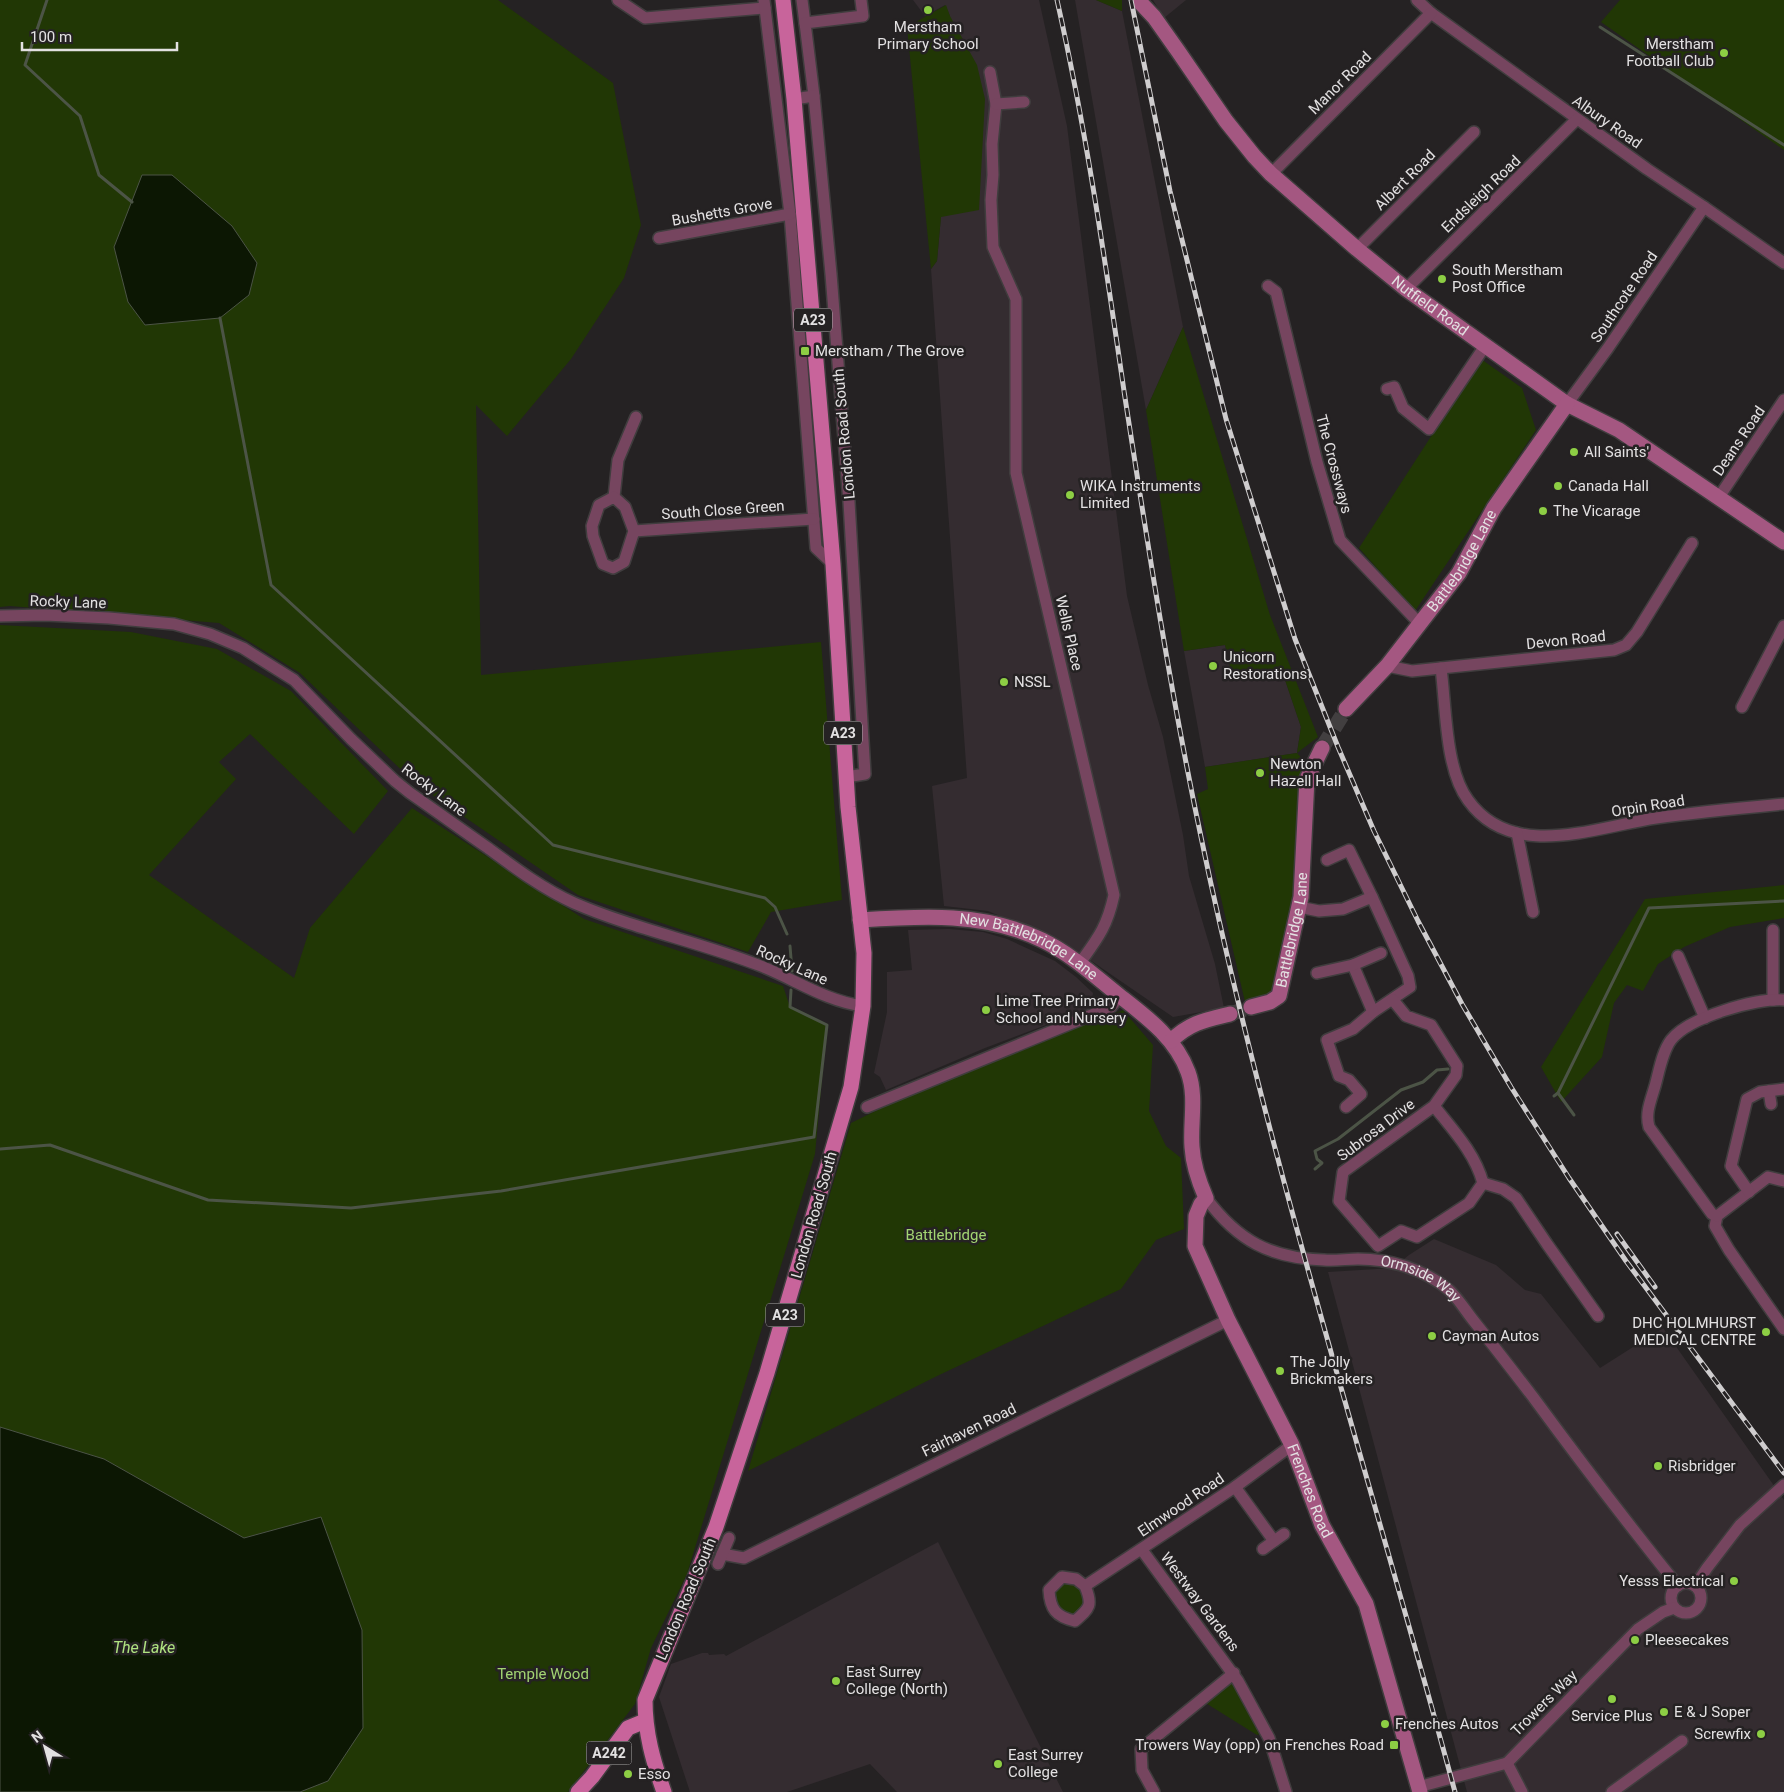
<svg xmlns="http://www.w3.org/2000/svg" width="1784" height="1792" font-family="Roboto,sans-serif">
  <style>
    .built { fill: #342c30 }
    .green { fill: #213705 }
    .water { fill: #0c1703; stroke: #4c5446 }
    .lines { fill: none; stroke-linecap: round; stroke-linejoin: round }
    .stream { stroke: #4c5446; stroke-width: 3 }
    .secondary-tunnel { stroke: #423f40; stroke-width: 15; stroke-dasharray: 15 8; stroke-linecap: butt }
    .street-casing { stroke: #403d3e; stroke-width: 14 }
    .secondary-casing { stroke: #403d3e; stroke-width: 18 }
    .primary-casing { stroke: #403d3e; stroke-width: 18 }
    .street { stroke: #76455f; stroke-width: 11 }
    .secondary { stroke: #a45781; stroke-width: 15 }
    .primary { stroke: #c8649b; stroke-width: 15 }
    .rail-casing { stroke: #cfcdce; stroke-width: 5 }
    .rail { stroke: #252223; stroke-width: 3; stroke-dasharray: 9; stroke-linecap: butt }
    .poi-dot { fill: #8dce44; stroke: #252223; stroke-width: 2 }
    .labels { text-anchor: middle; dominant-baseline: central; stroke-width: 5; stroke-linejoin: round; paint-order: stroke }
    .shield { fill: #252223; stroke: #aaa8a9; stroke-width: 1 }
    .shield-label { font-size: 14px; font-weight: bold; fill: #e3e1e2 }
    .poi-label { font-size: 15px; fill: #e3e1e2; stroke: #252223; text-anchor: start }
    .street-label { font-size: 15px; fill: #e3e1e2; stroke: #252223 }
    .park-label { font-size: 15px; fill: #a2d472; stroke: #252223 }
    .water-label { font-size: 16px; font-style: italic; fill: #b0e381; stroke: #252223 }
  </style>
  <rect width="100%" height="100%" fill="#252223"/>
  <g class="built">
    <polygon points="913,0 1039,0 1067,126 1127,596 1148,685 1163,737 1183,835 1189,876 1215,964 1224,1008 1173,1017 1071,947 988,911 944,906 932,786 967,778 931,269 937,261 941,216 950,16 945,5 925,16"/>
    <polygon points="1075,0 1096,0 1122,11 1183,327 1146,410"/>
    <polygon points="1153,0 1186,0 1164,18"/>
    <polygon points="1225,645 1233,680 1282,671 1301,727 1297,753 1205,767 1184,651"/>
    <polygon points="949,929 983,932 1007,939 1055,961 1076,977 1093,993 1091,1008 985,1048 886,1090 880,1077 874,1073 887,1012 887,972 912,970 908,930"/>
    <polygon points="1434,1239 1496,1265 1525,1290 1541,1294 1600,1368 1663,1328 1784,1500 1784,1792 1467,1792 1328,1272 1393,1268 1409,1255"/>
    <polygon points="938,1542 1063,1792 897,1792 870,1764 787,1792 690,1792 659,1697 671,1664 702,1653 708,1653 709,1655 724,1654 726,1656"/>
  </g>
  <g class="green">
    <polygon points="0,0 498,0 613,83 641,225 624,278 571,359 507,436 476,405 481,675 821,642 842,900 771,912 748,952 578,895 415,783 300,673 219,623 10,606 0,607"/>
    <polygon points="1096,0 1122,0 1122,11"/>
    <polygon points="1620,0 1784,0 1784,150 1601,22"/>
    <polygon points="946,5 950,16 977,65 985,99 979,210 941,217 937,261 931,269 907,27"/>
    <polygon points="1183,327 1270,615 1318,737 1297,753 1308,765 1295,914 1273,996 1245,1002 1197,794 1208,789 1205,767 1297,753 1301,727 1282,671 1233,680 1225,645 1184,651 1146,410"/>
    <polygon points="1481,359 1522,388 1536,430 1415,611 1359,548"/>
    <polygon points="0,625 131,632 217,649 291,691 388,791 354,834 250,734 219,762 236,779 149,875 294,978 310,928 412,808 584,919 783,986 790,1007 827,1025 815,1154 687,1574 651,1648 635,1704 568,1792 300,1792 328,1781 321,1517 243,1538 104,1459 0,1427"/>
    <polygon points="1784,885 1784,918 1730,927 1684,947 1658,964 1643,991 1627,985 1614,1003 1602,1057 1561,1102 1541,1067 1645,899"/>
    <polygon points="1123,1010 1153,1045 1149,1111 1166,1146 1181,1158 1184,1229 1156,1240 1121,1289 935,1377 748,1471 851,1123 898,1100 951,1077"/>
    <path d="M1065 1583C1069 1583 1074 1584 1077 1586 1085 1591 1086 1606 1079 1612 1078 1612 1071 1615 1071 1615L1057 1610 1053 1592Z"/>
    <polygon points="1233,1681 1263,1733 1257,1735 1204,1702"/>
  </g>
  <g class="water">
    <polygon points="142,175 172,175 232,226 257,263 249,295 220,318 145,325 128,302 114,247"/>
    <polygon points="0,1427 104,1459 244,1538 321,1517 362,1630 363,1728 328,1781 300,1792 0,1792"/>
  </g>
  <g class="lines">
    <g class="stream">
      <polyline points="47,0 25,65 80,116 99,175 132,202"/>
      <polyline points="1600,27 1784,145"/>
      <polyline points="220,318 271,585 553,845 765,898 775,907 787,934"/>
      <polyline points="790,946 792,971"/>
      <polyline points="1558,1093 1649,908 1784,901"/>
      <polyline points="1554,1096 1558,1093 1574,1115"/>
      <polyline points="0,1149 50,1145 208,1200 351,1208 501,1191 814,1137 827,1025 790,1007 791,990"/>
      <polyline points="1315,1169 1322,1163 1317,1159 1315,1151 1338,1139 1401,1090 1423,1082 1437,1070 1448,1069"/>
    </g>
    <g class="secondary-tunnel">
      <polyline points="1322,748 1346,709"/>
      <polyline points="1230,1014 1251,1007"/>
    </g>
    <defs>
      <g id="street">
        <polyline points="618,0 645,18 765,8"/>
        <polyline points="764,0 790,214 816,548 833,564"/>
        <polyline points="802,0 805,23"/>
        <polyline points="1417,0 1431,13 1647,169 1704,207 1784,263"/>
        <path d="M990 72 996 104 992 144 993 175 991 200 993 247 1016 299V473L1114 895C1107 927 1098 938 1080 963"/>
        <polyline points="814,96 805,23 863,16 861,0"/>
        <polyline points="794,99 814,96 831,274 849,502 865,774 846,777"/>
        <polyline points="996,104 1024,102"/>
        <polyline points="1271,174 1431,13"/>
        <polyline points="659,238 790,214"/>
        <polyline points="1357,249 1474,132"/>
        <polyline points="1268,286 1276,292 1317,462 1340,540 1420,624"/>
        <polyline points="1406,289 1577,119"/>
        <polyline points="1387,389 1394,387 1403,408 1429,429 1485,346"/>
        <polyline points="1567,404 1608,348 1704,207"/>
        <polyline points="614,497 618,460 636,417"/>
        <polyline points="1719,497 1784,400"/>
        <polyline points="634,531 624,562 613,568 603,564 593,536 592,526 599,505 614,497 625,507 634,531 814,519"/>
        <path d="M0 616 45 615 109 618 174 624 210 634 243 648 294 680 351 739 395 781 410 793C436 811 462 830 488 848 515 868 543 889 574 903 634 929 700 942 761 966 796 980 826 1001 863 1006"/>
        <polyline points="1387,666 1412,671 1614,650 1626,645 1637,632 1692,543"/>
        <path d="M1441 668C1446 706 1445 769 1468 800 1512 862 1595 827 1656 818 1698 812 1741 808 1784 804"/>
        <polyline points="1742,707 1784,626"/>
        <polyline points="1517,833 1533,912"/>
        <polyline points="1327,860 1349,850 1372,897"/>
        <polyline points="1299,907 1319,911 1343,909 1372,897 1408,976 1410,987 1373,1012 1353,1029 1327,1040 1339,1076 1349,1080 1361,1094 1346,1107"/>
        <polyline points="1678,956 1705,1018"/>
        <polyline points="1353,965 1373,1012"/>
        <polyline points="1317,973 1353,965 1381,953"/>
        <path d="M1393 1000 1406 1016 1431 1025 1457 1066 1456 1075 1434 1106 1343 1172 1339 1201 1378 1246 1401 1231 1417 1237 1469 1203 1483 1183C1475 1153 1453 1130 1434 1106"/>
        <polyline points="1773,1000 1773,930"/>
        <polyline points="1769,1091 1771,1104"/>
        <polyline points="867,1107 1111,1007 1120,996"/>
        <polyline points="1784,1181 1768,1177 1717,1216 1715,1226 1729,1250 1784,1329"/>
        <polyline points="1483,1183 1503,1189 1516,1198 1547,1244 1598,1316"/>
        <polyline points="1749,1192 1731,1166 1747,1099 1760,1092 1784,1089"/>
        <path id="s1" d="M1206 1198C1238 1241 1270 1258 1324 1260 1335 1261 1347 1259 1358 1259 1390 1259 1424 1269 1449 1290 1458 1298 1465 1310 1473 1320 1493 1345 1513 1371 1533 1397 1580 1461 1628 1524 1678 1586"/>
        <path d="M1717 1216 1712 1214 1649 1127C1645 1113 1651 1100 1655 1086 1659 1072 1662 1052 1671 1040 1689 1017 1756 998 1784 1000"/>
        <polyline points="1235,1487 1274,1541"/>
        <polyline points="1263,1549 1284,1534"/>
        <polyline points="1142,1550 1238,1681 1269,1738 1286,1792"/>
        <polyline points="722,1554 744,1558 1228,1320"/>
        <polyline points="718,1564 729,1538"/>
        <circle cx="1686" cy="1598" r="15"/>
        <path d="M1085 1586C1093 1605 1090 1608 1075 1621 1056 1617 1050 1609 1049 1590L1062 1577 1076 1579 1085 1586 1235 1487 1292 1445"/>
        <polyline points="1695,1586 1707,1568 1740,1525 1784,1485"/>
        <polyline points="1507,1763 1522,1792"/>
        <polyline points="1418,1787 1507,1763 1638,1629 1663,1612 1674,1608"/>
        <polyline points="1154,1792 1142,1770 1141,1749 1234,1673"/>
        <polyline points="1612,1792 1682,1741"/>
      </g>
      <g id="secondary">
        <path id="s2" d="M1138 0 1154 17 1178 51 1226 121 1254 156 1271 174 1357 249 1406 289 1567 404 1619 430 1784 542"/>
        <path id="s3" d="M1346 709 1387 666 1459 573 1494 508 1567 404"/>
        <path id="s4" d="M860 920C922 916 985 912 1042 940 1071 954 1096 977 1121 997 1148 1018 1176 1039 1188 1072 1197 1096 1190 1123 1192 1147 1193 1165 1199 1182 1206 1198L1201 1204 1196 1216 1195 1246 1228 1320 1292 1445 1322 1525 1366 1604 1420 1792"/>
        <path id="s5" d="M1251 1007 1270 1002 1279 996 1301 897 1307 779 1322 748"/>
        <path d="M1171 1041C1189 1023 1205 1020 1230 1014"/>
      </g>
      <g id="primary">
        <polyline points="578,1792 592,1777 628,1728 645,1721"/>
        <path d="M664 1792C653 1761 645 1733 645 1700L716 1527 767 1373 851 1087 863 1006 864 953 848 807 833 564 794 99 783 0"/>
      </g>
    </defs>
    <use href="#street" class="street-casing"/>
    <use href="#secondary" class="secondary-casing"/>
    <use href="#primary" class="primary-casing"/>
    <use href="#street" class="street"/>
    <use href="#secondary" class="secondary"/>
    <use href="#primary" class="primary"/>
    <defs>
      <g id="rail">
        <path d="M1057 0C1086 129 1105 260 1124 391 1147 540 1170 690 1201 837 1268 1160 1369 1474 1455 1792"/>
        <polyline points="1131,0 1170,191 1226,419 1295,639 1338,747 1374,831 1418,921 1462,1004 1511,1087 1569,1178 1626,1261 1784,1473"/>
        <polyline points="1617,1234 1655,1287"/>
      </g>
    </defs>
    <use href="#rail" class="rail-casing"/>
    <use href="#rail" class="rail"/>
  </g>
  <g class="poi-dot">
    <circle cx="928" cy="10" r="5"/>
    <circle cx="1724" cy="53" r="5"/>
    <circle cx="1442" cy="279" r="5"/>
    <rect x="800" y="346" width="10" height="10" rx="2.5"/>
    <circle cx="1574" cy="452" r="5"/>
    <circle cx="1558" cy="486" r="5"/>
    <circle cx="1070" cy="495" r="5"/>
    <circle cx="1543" cy="511" r="5"/>
    <circle cx="1213" cy="666" r="5"/>
    <circle cx="1004" cy="682" r="5"/>
    <circle cx="1260" cy="773" r="5"/>
    <circle cx="986" cy="1010" r="5"/>
    <circle cx="1766" cy="1332" r="5"/>
    <circle cx="1432" cy="1336" r="5"/>
    <circle cx="1280" cy="1371" r="5"/>
    <circle cx="1658" cy="1466" r="5"/>
    <circle cx="1734" cy="1581" r="5"/>
    <circle cx="1635" cy="1640" r="5"/>
    <circle cx="836" cy="1681" r="5"/>
    <circle cx="1612" cy="1699" r="5"/>
    <circle cx="1664" cy="1712" r="5"/>
    <circle cx="1385" cy="1724" r="5"/>
    <circle cx="1761" cy="1734" r="5"/>
    <rect x="1389" y="1740" width="10" height="10" rx="2.5"/>
    <circle cx="998" cy="1764" r="5"/>
    <circle cx="628" cy="1774" r="5"/>
  </g>
  <g class="labels">
    <g class="shield">
      <rect x="794" y="308.5" width="38" height="23" rx="4"/>
      <rect x="824" y="721.5" width="38" height="23" rx="4"/>
      <rect x="766" y="1303.5" width="38" height="23" rx="4"/>
      <rect x="586.5" y="1741.5" width="45" height="23" rx="4"/>
    </g>
    <g class="shield-label">
      <text x="813" y="320">A23</text>
      <text x="843" y="733">A23</text>
      <text x="785" y="1315">A23</text>
      <text x="609" y="1753">A242</text>
    </g>
    <g class="poi-label">
      <text x="928" y="27" text-anchor="middle">Merstham<tspan x="928" dy="17">Primary School</tspan></text>
      <text x="1714" y="44" text-anchor="end">Merstham<tspan x="1714" dy="17">Football Club</tspan></text>
      <text x="1452" y="270">South Merstham<tspan x="1452" dy="17">Post Office</tspan></text>
      <text x="815" y="351">Merstham / The Grove</text>
      <text x="1584" y="452">All Saints'</text>
      <text x="1080" y="486">WIKA Instruments<tspan x="1080" dy="17">Limited</tspan></text>
      <text x="1568" y="486">Canada Hall</text>
      <text x="1553" y="511">The Vicarage</text>
      <text x="1223" y="657">Unicorn<tspan x="1223" dy="17">Restorations</tspan></text>
      <text x="1014" y="682">NSSL</text>
      <text x="1270" y="764">Newton<tspan x="1270" dy="17">Hazell Hall</tspan></text>
      <text x="996" y="1001">Lime Tree Primary<tspan x="996" dy="17">School and Nursery</tspan></text>
      <text x="1756" y="1323" text-anchor="end">DHC HOLMHURST<tspan x="1756" dy="17">MEDICAL CENTRE</tspan></text>
      <text x="1442" y="1336">Cayman Autos</text>
      <text x="1290" y="1362">The Jolly<tspan x="1290" dy="17">Brickmakers</tspan></text>
      <text x="1668" y="1466">Risbridger</text>
      <text x="1724" y="1581" text-anchor="end">Yesss Electrical</text>
      <text x="1645" y="1640">Pleesecakes</text>
      <text x="846" y="1672">East Surrey<tspan x="846" dy="17">College (North)</tspan></text>
      <text x="1674" y="1712">E &amp; J Soper</text>
      <text x="1612" y="1716" text-anchor="middle">Service Plus</text>
      <text x="1395" y="1724">Frenches Autos</text>
      <text x="1751" y="1734" text-anchor="end">Screwfix</text>
      <text x="1384" y="1745" text-anchor="end">Trowers Way (opp) on Frenches Road</text>
      <text x="1008" y="1755">East Surrey<tspan x="1008" dy="17">College</tspan></text>
      <text x="638" y="1774">Esso</text>
    </g>
    <g class="street-label">
      <text transform="translate(1340 83) rotate(-45)">Manor Road</text>
      <text transform="translate(1607 122) rotate(35)">Albury Road</text>
      <text transform="translate(1405 180) rotate(-45)">Albert Road</text>
      <text transform="translate(1481 194) rotate(-44)">Endsleigh Road</text>
      <text transform="translate(722 212) rotate(-10)">Bushetts Grove</text>
      <text transform="translate(1624 297) rotate(-56)">Southcote Road</text>
      <text stroke="none"><textPath href="#s2" startOffset="426">Nutfield Road</textPath></text>
      <text transform="translate(844 434) rotate(-95)">London Road South</text>
      <text transform="translate(1739 441) rotate(-56)">Deans Road</text>
      <text transform="translate(1334 464) rotate(75)">The Crossways</text>
      <text transform="translate(723 510) rotate(-4)">South Close Green</text>
      <text stroke="none"><textPath href="#s3" startOffset="189">Battlebridge Lane</textPath></text>
      <text transform="translate(68 602) rotate(2)">Rocky Lane</text>
      <text transform="translate(1069 633) rotate(77)">Wells Place</text>
      <text transform="translate(1566 640) rotate(-6)">Devon Road</text>
      <text transform="translate(434 790) rotate(37)">Rocky Lane</text>
      <text transform="translate(1648 806) rotate(-9)">Orpin Road</text>
      <text stroke="none"><textPath href="#s5" startOffset="98">Battlebridge Lane</textPath></text>
      <text stroke="none"><textPath href="#s4" startOffset="175">New Battlebridge Lane</textPath></text>
      <text transform="translate(792 965) rotate(24)">Rocky Lane</text>
      <text transform="translate(1376 1130) rotate(-37)">Subrosa Drive</text>
      <text transform="translate(814 1215) rotate(-74)">London Road South</text>
      <text stroke="none"><textPath href="#s1" startOffset="240">Ormside Way</textPath></text>
      <text transform="translate(969 1430) rotate(-26)">Fairhaven Road</text>
      <text stroke="none"><textPath href="#s4" startOffset="835">Frenches Road</textPath></text>
      <text transform="translate(1181 1505) rotate(-34)">Elmwood Road</text>
      <text transform="translate(686 1599) rotate(-67)">London Road South</text>
      <text transform="translate(1200 1602) rotate(53)">Westway Gardens</text>
      <text transform="translate(1544 1703) rotate(-45)">Trowers Way</text>
    </g>
    <g class="park-label">
      <text x="946" y="1235">Battlebridge</text>
      <text x="543" y="1674">Temple Wood</text>
    </g>
    <g class="water-label">
      <text x="144" y="1647">The Lake</text>
    </g>
  </g>
  <g transform="translate(45 1747) rotate(323)" stroke="#252223" stroke-width="4" paint-order="stroke">
  <path d="M0-4L9 19L0 12L-9 19Z" fill="#e3e1e2"/>
  <text y="-8" font-size="14" font-weight="bold" text-anchor="middle" fill="#e3e1e2">N</text>
  </g>
  <path d="M22 42v8h155v-8" fill="none" stroke="#e3e1e2" stroke-width="2.5"/>
  <text x="30" y="42" font-size="15" fill="#e3e1e2" stroke="#252223" stroke-width="4" paint-order="stroke">100 m</text>
</svg>
